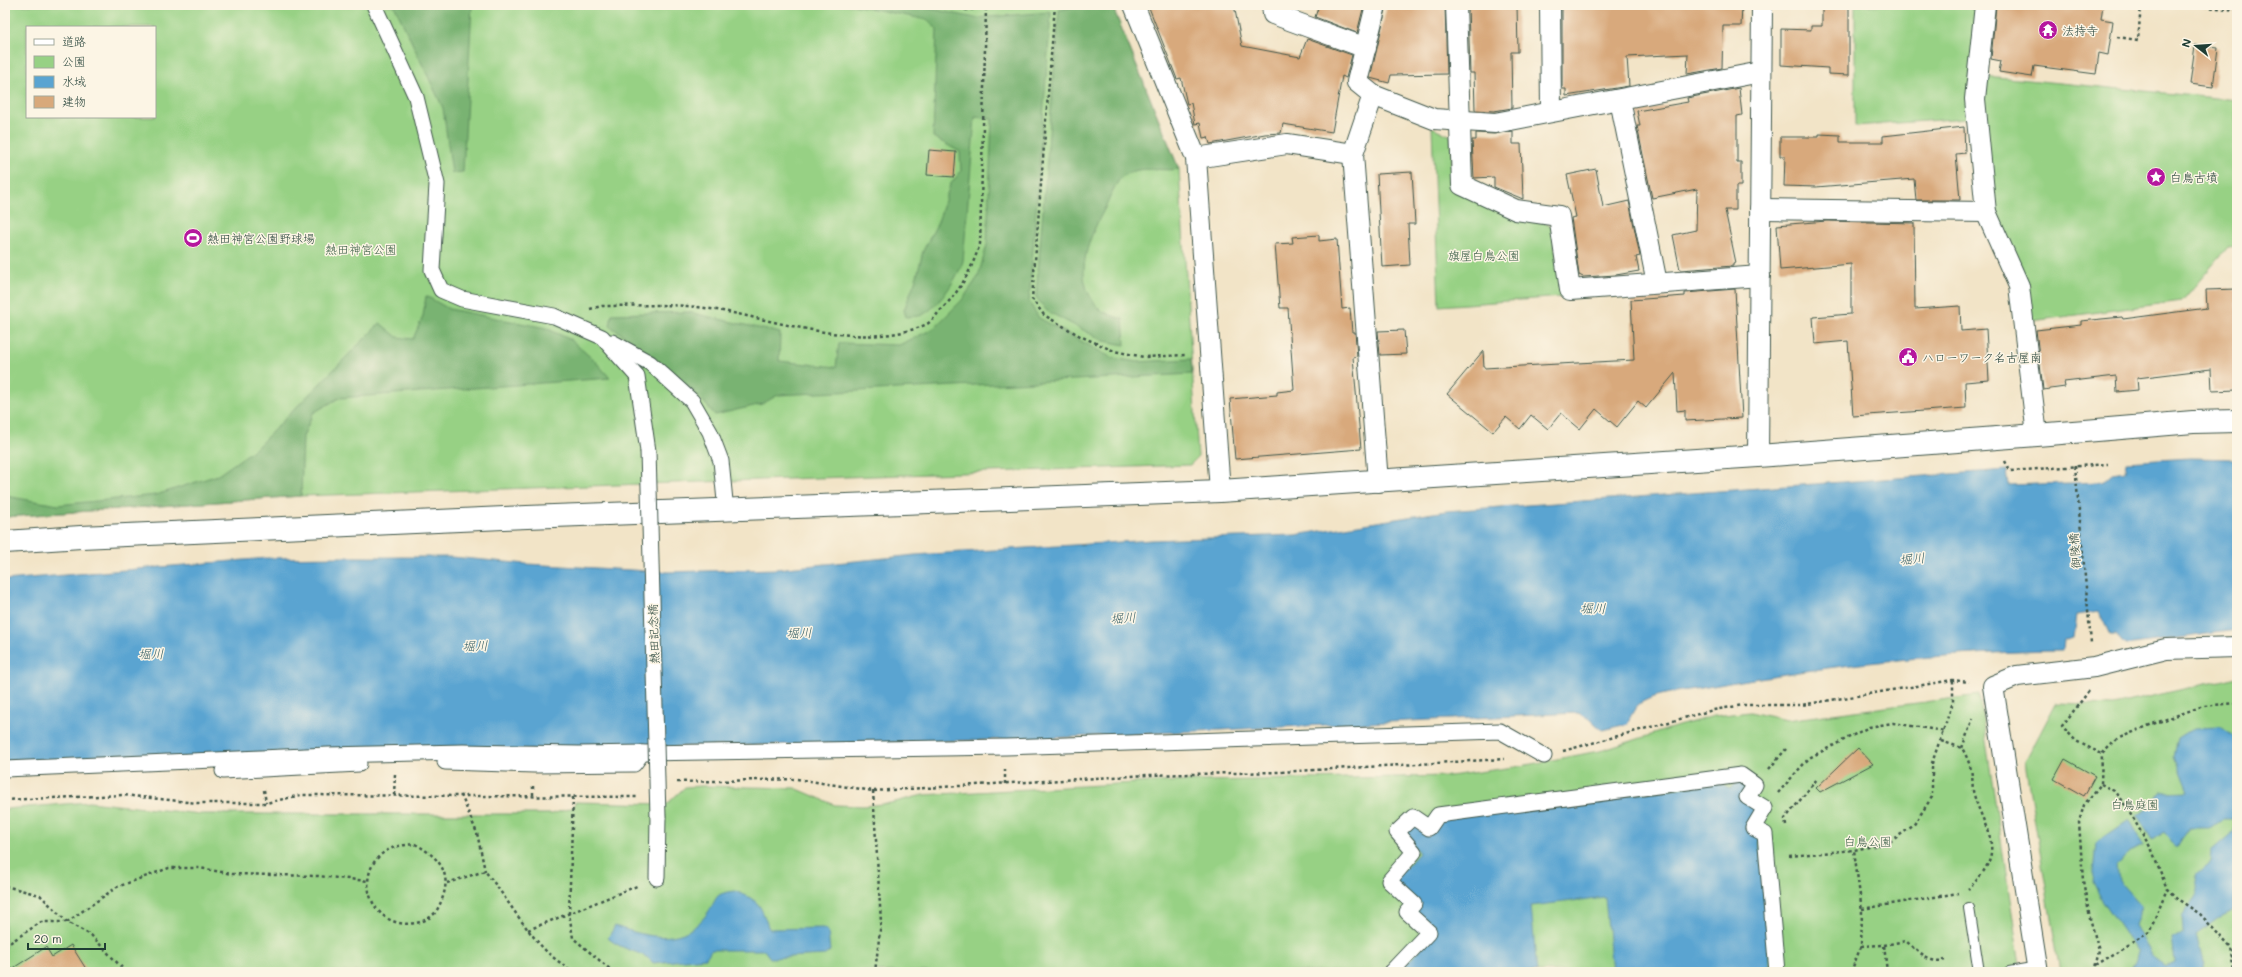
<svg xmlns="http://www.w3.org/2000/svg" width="2242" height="977" font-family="Mali,'Klee One',sans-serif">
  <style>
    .green { fill: #97d184; stroke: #5b875c; fill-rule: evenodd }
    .forest { fill: #79b372; stroke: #4c7853 }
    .water { fill: #5aa4d1; stroke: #3c7082 }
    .building { fill: #d8a97b }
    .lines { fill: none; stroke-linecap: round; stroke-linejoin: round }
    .service-casing { stroke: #3f564a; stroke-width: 12 }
    .pedestrian-casing { stroke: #3f564a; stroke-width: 17 }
    .minor-casing { stroke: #3f564a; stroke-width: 22 }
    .tertiary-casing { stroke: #3f564a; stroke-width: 24 }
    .path { stroke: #3f564a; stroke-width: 2.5; stroke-dasharray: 3 3; stroke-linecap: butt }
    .service { stroke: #fff; stroke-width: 10 }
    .pedestrian { stroke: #fff; stroke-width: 15 }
    .minor { stroke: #fff; stroke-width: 20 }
    .tertiary { stroke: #fff; stroke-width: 22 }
    .pedestrian-bridge-casing { stroke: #3f564a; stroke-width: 17; stroke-linecap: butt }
    .pedestrian-bridge { stroke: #fff; stroke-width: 15 }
    .labels { text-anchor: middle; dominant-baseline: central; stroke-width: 3; stroke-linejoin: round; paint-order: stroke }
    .poi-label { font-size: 12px; fill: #1f3d34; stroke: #fcf5e5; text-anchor: start }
    .park-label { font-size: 12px; fill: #375b44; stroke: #fcf5e5 }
    .street-label { font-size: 12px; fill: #1f3d34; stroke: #fcf5e5 }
    .water-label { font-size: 13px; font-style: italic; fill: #315c63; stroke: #fcf5e5 }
  </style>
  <rect width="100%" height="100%" fill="#fcf5e5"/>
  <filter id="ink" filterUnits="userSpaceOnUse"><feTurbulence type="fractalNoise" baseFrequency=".025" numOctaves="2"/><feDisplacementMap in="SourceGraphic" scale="8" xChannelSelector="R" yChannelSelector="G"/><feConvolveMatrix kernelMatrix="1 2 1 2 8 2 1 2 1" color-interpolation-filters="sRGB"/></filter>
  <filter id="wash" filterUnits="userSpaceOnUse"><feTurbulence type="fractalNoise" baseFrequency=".012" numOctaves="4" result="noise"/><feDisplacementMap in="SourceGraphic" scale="16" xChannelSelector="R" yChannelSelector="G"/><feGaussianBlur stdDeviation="0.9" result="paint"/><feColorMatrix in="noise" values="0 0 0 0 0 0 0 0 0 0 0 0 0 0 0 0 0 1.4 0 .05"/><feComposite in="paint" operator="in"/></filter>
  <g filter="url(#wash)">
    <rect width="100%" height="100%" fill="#f2e4c7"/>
    <g class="green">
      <path d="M5 5H1112L1179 169 1198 457 1190 465 301 496 5 517ZM27 27H155V117H27Z"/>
      <polygon points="1855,5 1977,5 1968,118 1855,126"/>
      <polygon points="1986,76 2237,100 2237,246 2228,247 2182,301 2032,321 1993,211 1982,99"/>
      <polygon points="1432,127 1451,136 1453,189 1514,218 1545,222 1552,228 1562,297 1439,306"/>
      <polygon points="2237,677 2237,972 2060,972 2025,762 2056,703 2113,705"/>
      <polygon points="1979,695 2021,972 5,972 5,809 89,802 200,814 552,814 574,807 575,802 667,804 685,787 702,786 795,788 835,805 864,806 891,803 923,795 1153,782 1450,776 1521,766 1604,750 1678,726 1714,716 1750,712 1786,720"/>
    </g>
    <g class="forest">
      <polygon points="394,5 472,5 463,172 452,173 443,108"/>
      <path d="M854 5H913L975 18 1051 12 1029 302 1039 318 1112 358 1138 362 1191 359 1192 374 778 395 762 404 715 415C685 378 649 353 610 326L612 314 688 312 780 333 779 361 836 367 839 343 899 345 933 329 962 300 978 277 987 245 992 119 975 117 963 261C958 277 939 307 922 315 918 317 911 316 906 317L904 310 917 276 923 251 938 222 950 185 961 171 960 152 933 137 937 29 928 20Z"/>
      <path d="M1082 5H1112L1179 169C1161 172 1138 164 1122 177 1115 183 1110 198 1106 206 1089 237 1069 281 1101 310 1106 314 1116 317 1123 319L1125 345 1104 341 1047 311 1036 297 1059 10Z"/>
      <polygon points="426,296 449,309 546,328 571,340 596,362 610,378 339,398 313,413 303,437 301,496 5,517 5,496 58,505 156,495 218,475 255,449 380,323 397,337 413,339 423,316"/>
    </g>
    <g class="water">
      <path d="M2190 458 2237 459V630L2126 645 2117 635H2110L2099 612 2076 615 2073 637 2064 640 2063 651C1946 652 1828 665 1713 686 1693 690 1660 692 1642 702 1634 707 1631 716 1627 724L1602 730 1590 719 1578 713 1030 739 5 762V580L268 558 337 557H452L527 564 666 572 776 569 915 555 1152 540 1295 535 1446 511 2006 470 2008 485 2102 482 2112 473 2125 471 2126 462Z"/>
      <path d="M2221 727 2237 739V881L2233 911 2218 918 2197 934 2204 962 2202 972H2127L2135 964 2138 952 2101 898 2093 882 2097 842 2129 820 2144 846 2129 852 2117 866 2119 881 2142 907 2135 924 2153 958 2164 966 2175 961 2172 938 2183 932 2182 915C2195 898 2202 896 2196 874L2210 862 2211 851 2234 831 2236 820H2224L2208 828H2189L2177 848 2164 832 2152 840 2137 815 2151 807 2162 792 2188 791 2174 756 2178 738 2194 728Z"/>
      <polygon points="1739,780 1748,786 1739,798 1757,810 1745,829 1759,838 1770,972 1612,972 1605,897 1531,906 1537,972 1399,972 1436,932 1414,912 1395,879 1419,853 1403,833 1414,822 1719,783 1729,789"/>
      <path d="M735 891C761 901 760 905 769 929L823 928 828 931 830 951 825 955 770 958 764 950H711L706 958 653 963C646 952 622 951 608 938L615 926C650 938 685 947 709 911 719 895 714 894 735 891Z"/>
    </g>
    <g id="blocks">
      <g class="building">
        <polygon points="1148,5 1234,5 1242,46 1300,57 1307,39 1352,55 1346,78 1342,76 1332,132 1283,124 1281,133 1265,134 1210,144 1208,137 1203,138 1200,123 1195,124 1191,103 1187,104 1181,78 1177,79"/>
        <polygon points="1319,5 1364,5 1357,33 1315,17"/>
        <polygon points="1387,5 1445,5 1447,74 1391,75 1389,83 1370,78"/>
        <polygon points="1468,5 1517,5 1518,52 1511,52 1512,108 1494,111 1475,110 1474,73 1470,73"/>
        <polygon points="1562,5 1742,5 1741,26 1723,26 1722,68 1687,74 1688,54 1627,57 1629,86 1566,96 1566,89 1562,89"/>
        <polygon points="1822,5 1849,5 1849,75 1828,74 1828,68 1781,65 1781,29 1811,30 1811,26 1822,26"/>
        <polygon points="1996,5 2103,5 2101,19 2113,21 2108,55 2099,53 2096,74 2034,66 2032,77 1999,72 2001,61 1991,59"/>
        <polygon points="2195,45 2218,48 2213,87 2190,84"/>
        <polygon points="1739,88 1742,115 1737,116 1737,162 1741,162 1741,186 1736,186 1736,210 1725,210 1736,263 1733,264 1733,266 1680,270 1673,235 1696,230 1697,189 1652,198 1637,126 1640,126 1637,111 1688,102 1687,98"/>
        <polygon points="1964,127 1965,153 1956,154 1960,200 1916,200 1914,179 1816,187 1784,186 1785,156 1780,156 1780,137 1819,137 1819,134 1840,135 1840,142 1883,142 1883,136"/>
        <polygon points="1513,131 1513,144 1521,144 1523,199 1494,187 1494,177 1474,178 1472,140 1476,140 1476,133 1494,134"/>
        <polygon points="929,150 956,152 954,177 927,175"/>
        <polygon points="1596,169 1603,207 1629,201 1640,256 1636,257 1639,271 1616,275 1583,277 1579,275 1571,218 1576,217 1567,175"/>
        <polygon points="1412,172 1415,224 1408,224 1410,265 1382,267 1377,174"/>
        <polygon points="1827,221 1914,223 1915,309 1960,306 1961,331 1986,329 1989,380 1965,382 1966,408 1853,416 1848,341 1815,344 1813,317 1851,314 1851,264 1780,270 1777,225"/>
        <polygon points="1319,235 1319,241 1337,239 1342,309 1350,308 1352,332 1355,332 1357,356 1353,357 1361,449 1235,459 1230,399 1277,395 1277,392 1294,390 1288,308 1280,308 1275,244 1293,243 1292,237"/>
        <polygon points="1735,289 1742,418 1685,421 1685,410 1677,411 1675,373 1646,408 1638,401 1617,427 1596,409 1580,429 1561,413 1548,429 1531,415 1520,429 1506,417 1493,432 1447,394 1483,351 1484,368 1634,360 1631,300 1685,296 1685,293"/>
        <polygon points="2237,289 2237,390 2212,391 2211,369 2137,378 2138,390 2117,392 2116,376 2064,382 2065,387 2043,390 2036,330 2081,325 2081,321 2122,317 2123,319 2207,308 2206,290"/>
        <polygon points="1404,330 1406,354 1380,355 1378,331"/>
        <polygon points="1858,748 1873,764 1820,792 1816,788"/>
        <polygon points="2065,759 2095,776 2084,796 2054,779"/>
        <polygon points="71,945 88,972 7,972 46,947 52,957"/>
      </g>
    </g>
  </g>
  <g filter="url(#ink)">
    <use href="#blocks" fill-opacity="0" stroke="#3f564a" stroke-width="1"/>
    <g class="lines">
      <defs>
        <g id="service">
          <polyline points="1969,908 1979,972"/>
          <polyline points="2009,972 2038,967"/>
        </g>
        <g id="pedestrian">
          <polyline points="374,5 416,97 437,184 432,270 441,290 462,299 554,316 602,337 637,376 648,451"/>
          <polyline points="612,342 650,363 692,401 710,432 721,461 726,511"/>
          <polyline points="445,762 534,765 634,764 642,753"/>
          <polyline points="5,769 328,755 463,752 579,754 1006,747 1500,731 1544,756"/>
          <polyline points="223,771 359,764"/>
          <polyline points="657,878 658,817"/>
          <polyline points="1391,972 1429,932 1407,912 1414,904 1389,881 1414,852 1397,832 1413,817 1429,828 1438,815 1741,775 1755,785 1747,797 1765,808 1753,828 1765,834 1777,972"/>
        </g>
        <g id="minor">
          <polyline points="1134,5 1196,158 1220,491"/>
          <polyline points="1272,5 1273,14 1366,48"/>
          <polyline points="1456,5 1462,185 1516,210 1559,216 1570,290 1760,276"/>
          <polyline points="1550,5 1551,111"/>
          <polyline points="1985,5 1975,99 1986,212 2019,286 2037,435"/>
          <polyline points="1373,95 1357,82 1376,5"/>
          <polyline points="1620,100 1657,283"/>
          <polyline points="1196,158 1287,144 1353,154"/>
          <polyline points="1760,209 1986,212"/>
          <polyline points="1758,456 1762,5"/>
          <polyline points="1378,482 1353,154 1373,95 1434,119 1495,123 1761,72"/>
          <polyline points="2038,972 1993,686 2017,676 2094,667 2166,649 2237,647"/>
        </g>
        <polyline id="tertiary" points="5,542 81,537 527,517 1220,491 1758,456 2037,435 2193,422 2237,421"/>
      </defs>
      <use href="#service" class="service-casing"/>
      <use href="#pedestrian" class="pedestrian-casing"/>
      <use href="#minor" class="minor-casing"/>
      <use href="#tertiary" class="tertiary-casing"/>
      <g class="path">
        <polyline points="941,5 967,10 1009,5"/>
        <polyline points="1055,5 1032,299 1044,315 1080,336 1114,351 1144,357 1186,355"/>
        <polyline points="2187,5 2237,10"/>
        <polyline points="2117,37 2138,40 2141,5"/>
        <path d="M590 309 602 306C630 306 659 304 687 306 762 312 853 355 925 325 930 323 935 317 938 313 961 290 970 273 980 244L986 8"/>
        <polyline points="2005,461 2010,471 2108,464"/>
        <polyline points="2075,466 2091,643"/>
        <polyline points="2089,691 2062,726 2076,741 2102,754"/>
        <path d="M1941 741 1962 748C1967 757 1971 766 1972 776 1973 782 1972 789 1974 795 1987 836 2008 851 1968 889"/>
        <polyline points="1962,748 1973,718"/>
        <polyline points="1563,751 1713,710 1743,705 1801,705 1953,680 1969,682"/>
        <polyline points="1769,769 1786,749"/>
        <polyline points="677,782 797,779 873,791 1148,775 1280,772 1504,759"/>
        <polyline points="1005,784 1005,768"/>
        <polyline points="2101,784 2114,791 2125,805 2152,850 2167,889 2179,900 2200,914 2231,948 2235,972"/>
        <polyline points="264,790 266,803"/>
        <polyline points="873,791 881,922 875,972"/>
        <polyline points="1778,793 1809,758 1869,727 1893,723 1944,731"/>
        <polyline points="394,795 395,774"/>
        <polyline points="461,795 477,833 485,871"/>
        <polyline points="533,795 533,786"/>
        <polyline points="573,797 569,913 573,938 611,970 611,972"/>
        <polyline points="5,800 123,795 197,803 266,803 301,795 637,797"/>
        <polyline points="1786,826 1785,819 1817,779"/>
        <path d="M415 844C445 860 454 879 437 910 433 917 423 922 415 923 369 931 351 869 388 850 397 845 406 845 415 844Z"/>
        <polyline points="1789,856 1854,850 1888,843 1913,826 1932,797 1932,763 1953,702 1953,680"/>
        <path d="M447 883 485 871C506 897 523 927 546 951 554 959 564 965 573 972"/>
        <polyline points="5,886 40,895 67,922"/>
        <polyline points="1862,909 1958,893"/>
        <polyline points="528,930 637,886"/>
        <path d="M1884 945 1906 941C1918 952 1928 964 1945 960"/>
        <polyline points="5,946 41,922 66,922"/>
        <polyline points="1861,946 1884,945 1887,972"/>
        <polyline points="2096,965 2149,932 2167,889"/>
        <polyline points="126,972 91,935 67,922 117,887 169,868 200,868 232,874 318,876 368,881"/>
        <polyline points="1851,972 1861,946 1862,911 1854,850"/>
        <polyline points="2094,972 2099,951 2090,918 2083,881 2079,822 2084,805 2101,784 2102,754 2117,739 2150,725 2203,706 2237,703"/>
      </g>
      <use href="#service" class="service"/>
      <use href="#pedestrian" class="pedestrian"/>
      <use href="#minor" class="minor"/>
      <use href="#tertiary" class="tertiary"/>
      <defs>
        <polyline id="pedestrian-bridge" points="648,451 658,817"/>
      </defs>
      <use href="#pedestrian-bridge" class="pedestrian-bridge-casing"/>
      <use href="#pedestrian-bridge" class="pedestrian-bridge"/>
    </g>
  </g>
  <defs>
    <symbol id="temple-disc" viewBox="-11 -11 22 22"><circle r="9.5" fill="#b5179e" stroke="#fcf5e5"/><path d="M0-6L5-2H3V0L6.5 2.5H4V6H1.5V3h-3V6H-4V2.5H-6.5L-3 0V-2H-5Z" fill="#fff"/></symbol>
    <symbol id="sight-disc" viewBox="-11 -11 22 22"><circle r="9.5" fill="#b5179e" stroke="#fcf5e5"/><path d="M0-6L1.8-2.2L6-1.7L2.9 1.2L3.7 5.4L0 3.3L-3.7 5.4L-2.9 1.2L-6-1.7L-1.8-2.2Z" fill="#fff"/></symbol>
    <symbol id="stadium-disc" viewBox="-11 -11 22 22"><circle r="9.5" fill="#b5179e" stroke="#fcf5e5"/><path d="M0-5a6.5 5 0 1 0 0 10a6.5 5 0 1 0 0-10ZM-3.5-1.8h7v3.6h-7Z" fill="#fff"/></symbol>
    <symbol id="civic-disc" viewBox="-11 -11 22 22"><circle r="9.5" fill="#b5179e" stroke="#fcf5e5"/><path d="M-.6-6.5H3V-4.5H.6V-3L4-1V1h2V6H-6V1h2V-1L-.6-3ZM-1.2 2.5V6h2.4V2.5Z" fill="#fff"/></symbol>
  </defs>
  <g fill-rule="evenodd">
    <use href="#temple-disc" x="2037" y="19" width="22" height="22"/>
    <use href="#sight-disc" x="2145" y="166" width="22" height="22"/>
    <use href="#stadium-disc" x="182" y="227" width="22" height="22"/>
    <use href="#civic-disc" x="1897" y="346" width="22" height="22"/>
  </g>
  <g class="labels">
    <g class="poi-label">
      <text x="2062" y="30">法持寺</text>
      <text x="2170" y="177">白鳥古墳</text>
      <text x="207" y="238">熱田神宮公園野球場</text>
      <text x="1922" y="357">ハローワーク名古屋南</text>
    </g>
    <g class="park-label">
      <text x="361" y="249">熱田神宮公園</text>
      <text x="1484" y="255">旗屋白鳥公園</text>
      <text x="2135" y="804">白鳥庭園</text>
      <text x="1868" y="841">白鳥公園</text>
    </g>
    <g class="street-label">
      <text transform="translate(2074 551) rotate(-95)">御陵橋</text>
      <text transform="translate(653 634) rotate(-92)">熱田記念橋</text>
    </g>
    <g class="water-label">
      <text transform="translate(1912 558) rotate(-6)">堀川</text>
      <text x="1593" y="607">堀川</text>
      <text transform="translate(1123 617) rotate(-4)">堀川</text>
      <text transform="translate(799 632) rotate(-2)">堀川</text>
      <text transform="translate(475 645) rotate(-2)">堀川</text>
      <text transform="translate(151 653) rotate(-1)">堀川</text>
    </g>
  </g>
  <rect width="2242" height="977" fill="none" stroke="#fcf5e5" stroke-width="20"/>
  <rect x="26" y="26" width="130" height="92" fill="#fcf5e5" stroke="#a4ab9e"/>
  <rect x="34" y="39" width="20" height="6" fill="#ffffff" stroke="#a4ab9e"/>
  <text x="62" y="46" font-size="12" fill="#1f3d34">道路</text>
  <rect x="34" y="56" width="20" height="12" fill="#97d184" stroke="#a4ab9e"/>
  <text x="62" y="66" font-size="12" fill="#1f3d34">公園</text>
  <rect x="34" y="76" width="20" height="12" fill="#5aa4d1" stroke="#a4ab9e"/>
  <text x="62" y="86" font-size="12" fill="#1f3d34">水域</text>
  <rect x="34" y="96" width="20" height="12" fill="#d8a97b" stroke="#a4ab9e"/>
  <text x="62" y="106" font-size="12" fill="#1f3d34">建物</text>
  <g transform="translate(2196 46) rotate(287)" stroke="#fcf5e5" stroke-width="3" paint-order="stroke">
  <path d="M0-3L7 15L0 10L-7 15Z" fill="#1f3d34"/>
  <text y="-6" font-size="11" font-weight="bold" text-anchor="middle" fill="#1f3d34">N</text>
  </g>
  <path d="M28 943v6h77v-6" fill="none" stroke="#1f3d34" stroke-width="2"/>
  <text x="34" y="943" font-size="12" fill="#1f3d34" stroke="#fcf5e5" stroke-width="3" paint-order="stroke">20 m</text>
</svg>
